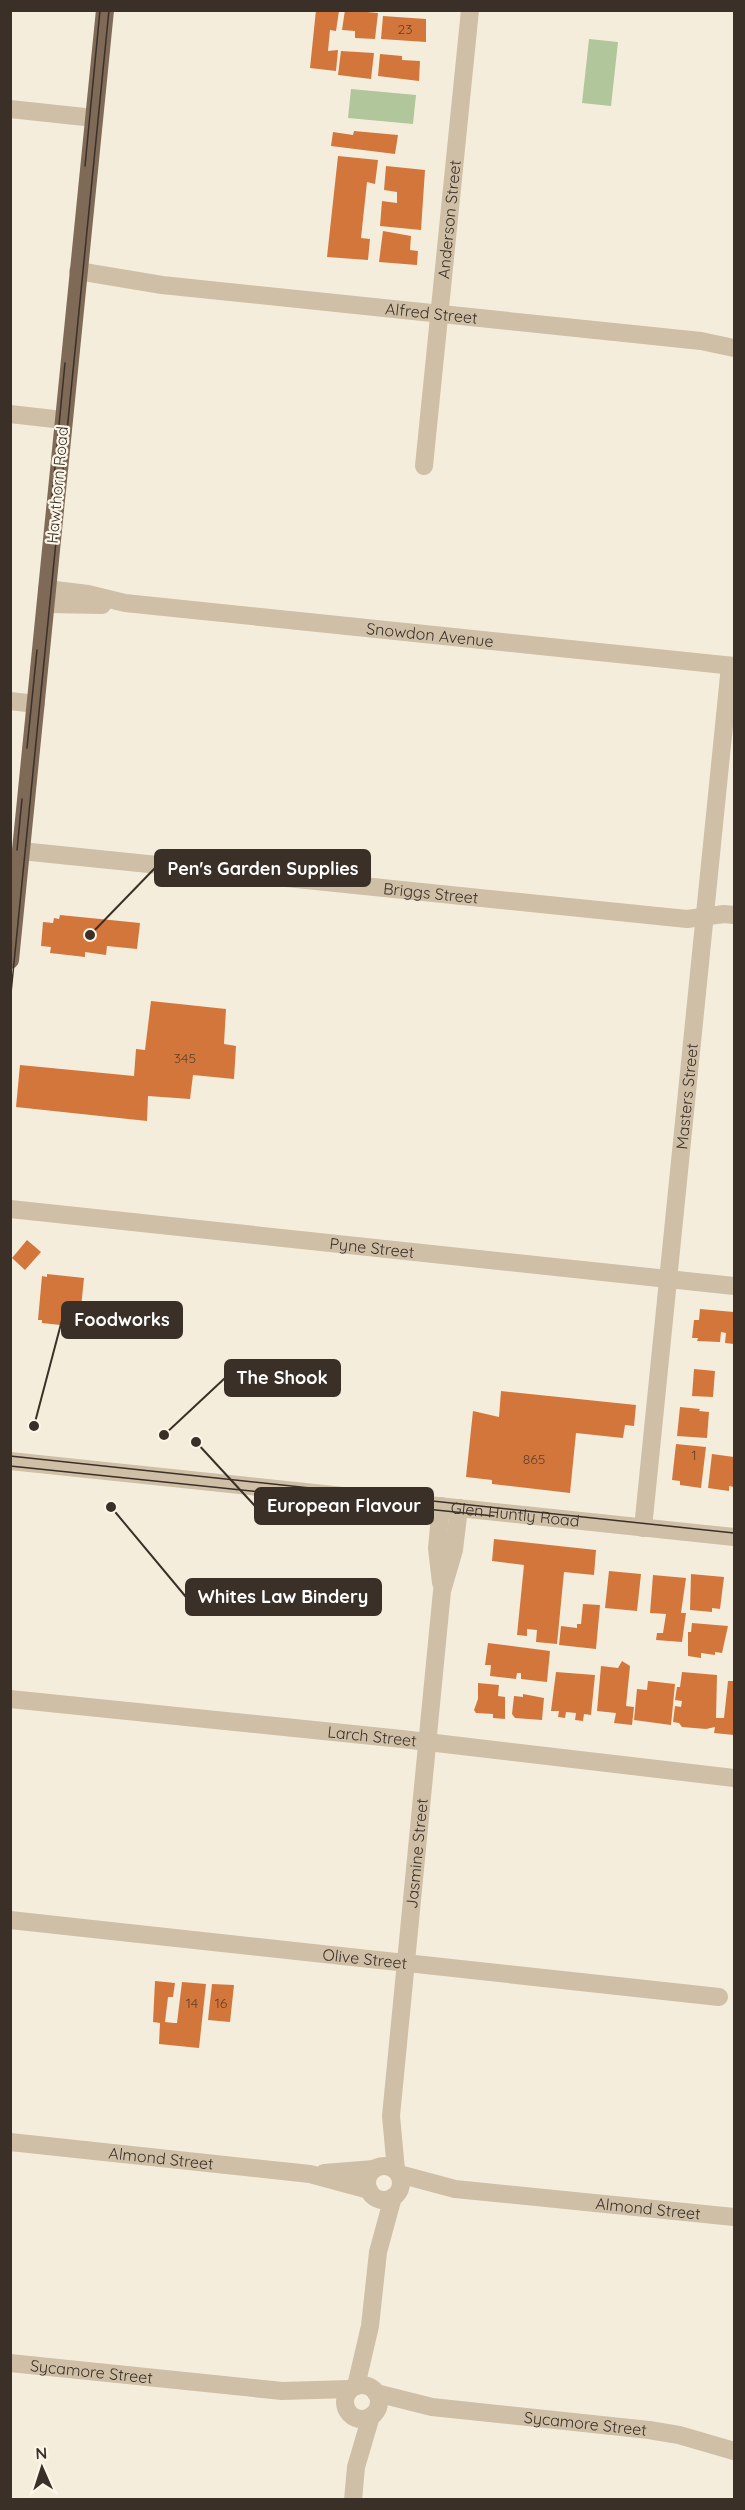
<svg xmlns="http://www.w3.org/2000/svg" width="745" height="2510" font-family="Quicksand,sans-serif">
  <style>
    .green { fill: #b1c69a }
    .building { fill: #d3763c }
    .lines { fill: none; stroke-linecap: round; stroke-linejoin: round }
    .minor { stroke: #cfbfa6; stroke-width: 18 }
    .major { stroke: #7e6a57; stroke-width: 18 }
    .tram { stroke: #3a3028; stroke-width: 1.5 }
    .labels { text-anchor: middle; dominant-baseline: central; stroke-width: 4.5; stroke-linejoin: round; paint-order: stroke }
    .number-label { font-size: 14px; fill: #60422d }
    .street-label { font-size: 16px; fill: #3a3028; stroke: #fcf6e9 }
    .leader { fill: none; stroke: #3a3028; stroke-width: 2 }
    .callout-dot { fill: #3a3028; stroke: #fcf6e9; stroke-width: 2 }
    .callout { fill: #3a3028; stroke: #3a3028; stroke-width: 2 }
    .callout-label { font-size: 18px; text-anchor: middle; font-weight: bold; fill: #fff }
  </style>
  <rect width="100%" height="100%" fill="#f5eddc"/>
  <g class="green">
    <polygon points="589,39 618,42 611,106 582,103"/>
    <polygon points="351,89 416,95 413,124 348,118"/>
  </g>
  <g class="building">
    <polygon points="316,10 339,11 336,31 330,30 328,51 338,50 336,71 310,68"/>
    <polygon points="345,10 378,13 375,39 355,38 355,31 342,30"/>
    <polygon points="383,16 426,19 426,42 381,39"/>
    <polygon points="341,51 374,53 371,79 338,75"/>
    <polygon points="380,54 402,56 402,60 420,61 419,81 378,76"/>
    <polygon points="354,131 398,135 395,154 331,146 333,132 353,135"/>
    <polygon points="338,156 378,160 375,184 367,182 361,238 370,239 368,260 327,257"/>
    <polygon points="386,166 425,170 421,230 380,226 382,201 397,203 397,192 384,190"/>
    <polygon points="383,231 411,236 410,250 418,251 417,265 379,262"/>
    <polygon points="60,915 140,923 137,949 107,946 106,955 85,952 85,957 50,953 51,947 41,946 43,922 53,923 54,918 59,919"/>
    <polygon points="151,1001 226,1009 224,1044 236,1046 234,1079 193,1075 190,1099 148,1096 147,1121 16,1107 20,1065 134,1076 136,1049 145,1050"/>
    <polygon points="27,1240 41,1252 25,1270 12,1258"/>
    <polygon points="47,1274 84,1278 79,1327 42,1323 42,1320 38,1320 42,1276 47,1277"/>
    <polygon points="700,1309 734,1312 734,1344 725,1343 726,1333 721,1332 720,1342 697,1341 698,1338 692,1338 694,1320 699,1320"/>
    <polygon points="694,1369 715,1371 713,1397 692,1396"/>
    <polygon points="501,1391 636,1405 634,1426 625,1425 623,1438 576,1433 570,1493 492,1484 492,1480 466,1477 473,1411 499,1417"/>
    <polygon points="680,1407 700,1409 699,1411 709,1412 707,1438 677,1436"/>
    <polygon points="676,1444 706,1447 701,1488 680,1485 680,1481 672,1480"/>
    <polygon points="712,1454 734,1457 734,1487 729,1486 729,1491 708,1488"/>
    <polygon points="494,1539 596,1550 594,1575 564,1572 557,1644 536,1642 537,1630 527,1629 527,1636 517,1635 524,1565 492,1561"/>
    <polygon points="609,1571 641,1574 637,1611 605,1608"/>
    <polygon points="691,1574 724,1577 720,1609 712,1608 712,1612 690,1610"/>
    <polygon points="653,1575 686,1578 681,1613 686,1613 682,1642 656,1640 657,1633 663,1633 666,1614 650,1613"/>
    <polygon points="583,1604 600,1605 596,1649 559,1645 561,1626 577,1628 577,1624 581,1624"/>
    <polygon points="692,1623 728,1626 722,1653 715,1652 715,1655 701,1653 701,1658 688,1656 688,1632 691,1632"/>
    <polygon points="488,1643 550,1651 547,1682 521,1679 521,1673 517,1673 516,1679 490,1676 491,1665 485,1665"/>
    <polygon points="622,1661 630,1666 626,1706 634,1707 632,1725 614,1723 616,1713 597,1711 601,1666 618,1668"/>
    <polygon points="556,1672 595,1675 591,1715 584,1714 583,1721 575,1720 576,1713 566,1712 565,1718 558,1717 559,1711 551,1711"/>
    <polygon points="682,1672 717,1675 716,1718 724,1718 728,1681 734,1681 734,1735 714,1733 715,1727 706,1729 682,1727 679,1723 673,1722 675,1706 681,1707 682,1701 675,1700 677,1687 680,1687"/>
    <polygon points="648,1681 675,1684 671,1725 634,1720 637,1689 647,1690"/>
    <polygon points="478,1683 499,1685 498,1696 505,1697 505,1719 493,1718 493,1714 476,1713 474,1710 478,1699"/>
    <polygon points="523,1694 544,1698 542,1720 515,1718 512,1714 514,1696 523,1697"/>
    <polygon points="155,1981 175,1983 173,1997 168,1997 165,2022 174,2023 177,2023 182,1982 206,1984 199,2048 159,2044 160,2023 153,2022"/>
    <polygon points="212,1984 234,1985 230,2022 208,2020"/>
  </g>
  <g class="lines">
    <g class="minor">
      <polyline points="10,109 94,118"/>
      <path id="s1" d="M78 271 162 285 701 341 734 348"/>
      <polyline points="10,414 63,420"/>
      <path id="s2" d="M424 466 470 10"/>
      <path id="s3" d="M47 589 88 594 125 603 734 666"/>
      <polyline points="46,604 102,605"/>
      <polyline points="10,701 36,704"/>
      <path id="s4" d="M21 851 687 919 724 914 734 915"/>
      <path id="s5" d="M10 1209 734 1286"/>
      <path id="s6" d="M10 1461 734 1537"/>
      <polyline points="441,1506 437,1548 441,1583"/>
      <path id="s7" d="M643 1528 730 666"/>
      <path id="s8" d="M10 1699 402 1739 734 1778"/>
      <path id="s9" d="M10 1920 719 1997"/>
      <path id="s10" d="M10 2142 310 2174 369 2190"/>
      <circle cx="384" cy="2183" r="17"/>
      <path id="s11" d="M396 2170 391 2116 442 1591 454 1550 459 1508"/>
      <polyline points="324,2173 374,2169"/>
      <path id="s12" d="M399 2174 455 2189 734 2217"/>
      <path id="s13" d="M10 2363 282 2391 350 2389"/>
      <circle cx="362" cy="2402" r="17"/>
      <polyline points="356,2386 370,2326 378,2252 393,2197"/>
      <path id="s14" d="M376 2393 432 2407 649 2430 679 2435 734 2451"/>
      <polyline points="353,2500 356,2467 371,2416"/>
    </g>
    <polyline class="major" points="10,960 105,10"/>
    <g class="tram">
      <polyline points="85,166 100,10"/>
      <polyline points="52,497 65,363"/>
      <polyline points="27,748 37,650"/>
      <polyline points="17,850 22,799"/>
      <polyline points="10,1003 109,10"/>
      <polyline points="10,1456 734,1533"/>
      <polyline points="10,1466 494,1516"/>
    </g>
  </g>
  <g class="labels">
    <g class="number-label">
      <text x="405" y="29">23</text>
      <text x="185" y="1058">345</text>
      <text x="694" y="1455">1</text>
      <text x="534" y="1459">865</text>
      <text x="192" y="2003">14</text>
      <text x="221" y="2003">16</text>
    </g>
    <g class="street-label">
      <text stroke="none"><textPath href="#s2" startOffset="248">Anderson Street</textPath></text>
      <text stroke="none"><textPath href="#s1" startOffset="356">Alfred Street</textPath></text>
      <text transform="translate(57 485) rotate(-85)">Hawthorn Road</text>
      <text stroke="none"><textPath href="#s3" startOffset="386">Snowdon Avenue</textPath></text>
      <text stroke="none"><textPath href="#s4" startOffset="412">Briggs Street</textPath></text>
      <text stroke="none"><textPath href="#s7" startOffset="434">Masters Street</textPath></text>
      <text stroke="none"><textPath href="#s5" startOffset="364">Pyne Street</textPath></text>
      <text stroke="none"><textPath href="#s6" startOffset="508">Glen Huntly Road</textPath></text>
      <text stroke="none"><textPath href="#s8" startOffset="364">Larch Street</textPath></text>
      <text stroke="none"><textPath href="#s11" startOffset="318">Jasmine Street</textPath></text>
      <text stroke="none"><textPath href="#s9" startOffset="357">Olive Street</textPath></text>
      <text stroke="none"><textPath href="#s10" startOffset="152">Almond Street</textPath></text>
      <text stroke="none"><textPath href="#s12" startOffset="252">Almond Street</textPath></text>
      <text stroke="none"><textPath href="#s13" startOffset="82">Sycamore Street</textPath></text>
      <text stroke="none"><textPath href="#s14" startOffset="212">Sycamore Street</textPath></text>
    </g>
  </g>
  <path class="leader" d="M90 935L155 868M34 1426L62 1320M164 1435L225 1378M196 1442L255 1506M111 1507L186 1597"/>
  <g class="callout-dot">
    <circle cx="90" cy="935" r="6"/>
    <circle cx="34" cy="1426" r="6"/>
    <circle cx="164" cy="1435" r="6"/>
    <circle cx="196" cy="1442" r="6"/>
    <circle cx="111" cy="1507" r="6"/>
  </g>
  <g class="callout">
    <rect x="155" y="850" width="215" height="36" rx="6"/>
    <rect x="62" y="1302" width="120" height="36" rx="6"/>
    <rect x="225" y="1360" width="115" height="36" rx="6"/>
    <rect x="255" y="1488" width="178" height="36" rx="6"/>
    <rect x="186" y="1579" width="195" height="36" rx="6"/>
  </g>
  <g class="callout-label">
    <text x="263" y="875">Pen's Garden Supplies</text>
    <text x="122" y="1326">Foodworks</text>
    <text x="282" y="1384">The Shook</text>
    <text x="344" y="1512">European Flavour</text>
    <text x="283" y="1603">Whites Law Bindery</text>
  </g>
  <rect width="745" height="2510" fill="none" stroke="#3a3028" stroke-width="24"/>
  <g transform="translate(42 2468) rotate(357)" stroke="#fcf6e9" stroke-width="4.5" paint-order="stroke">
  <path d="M0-4.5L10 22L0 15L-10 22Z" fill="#3a3028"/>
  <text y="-9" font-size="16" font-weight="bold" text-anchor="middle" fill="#3a3028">N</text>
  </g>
</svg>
